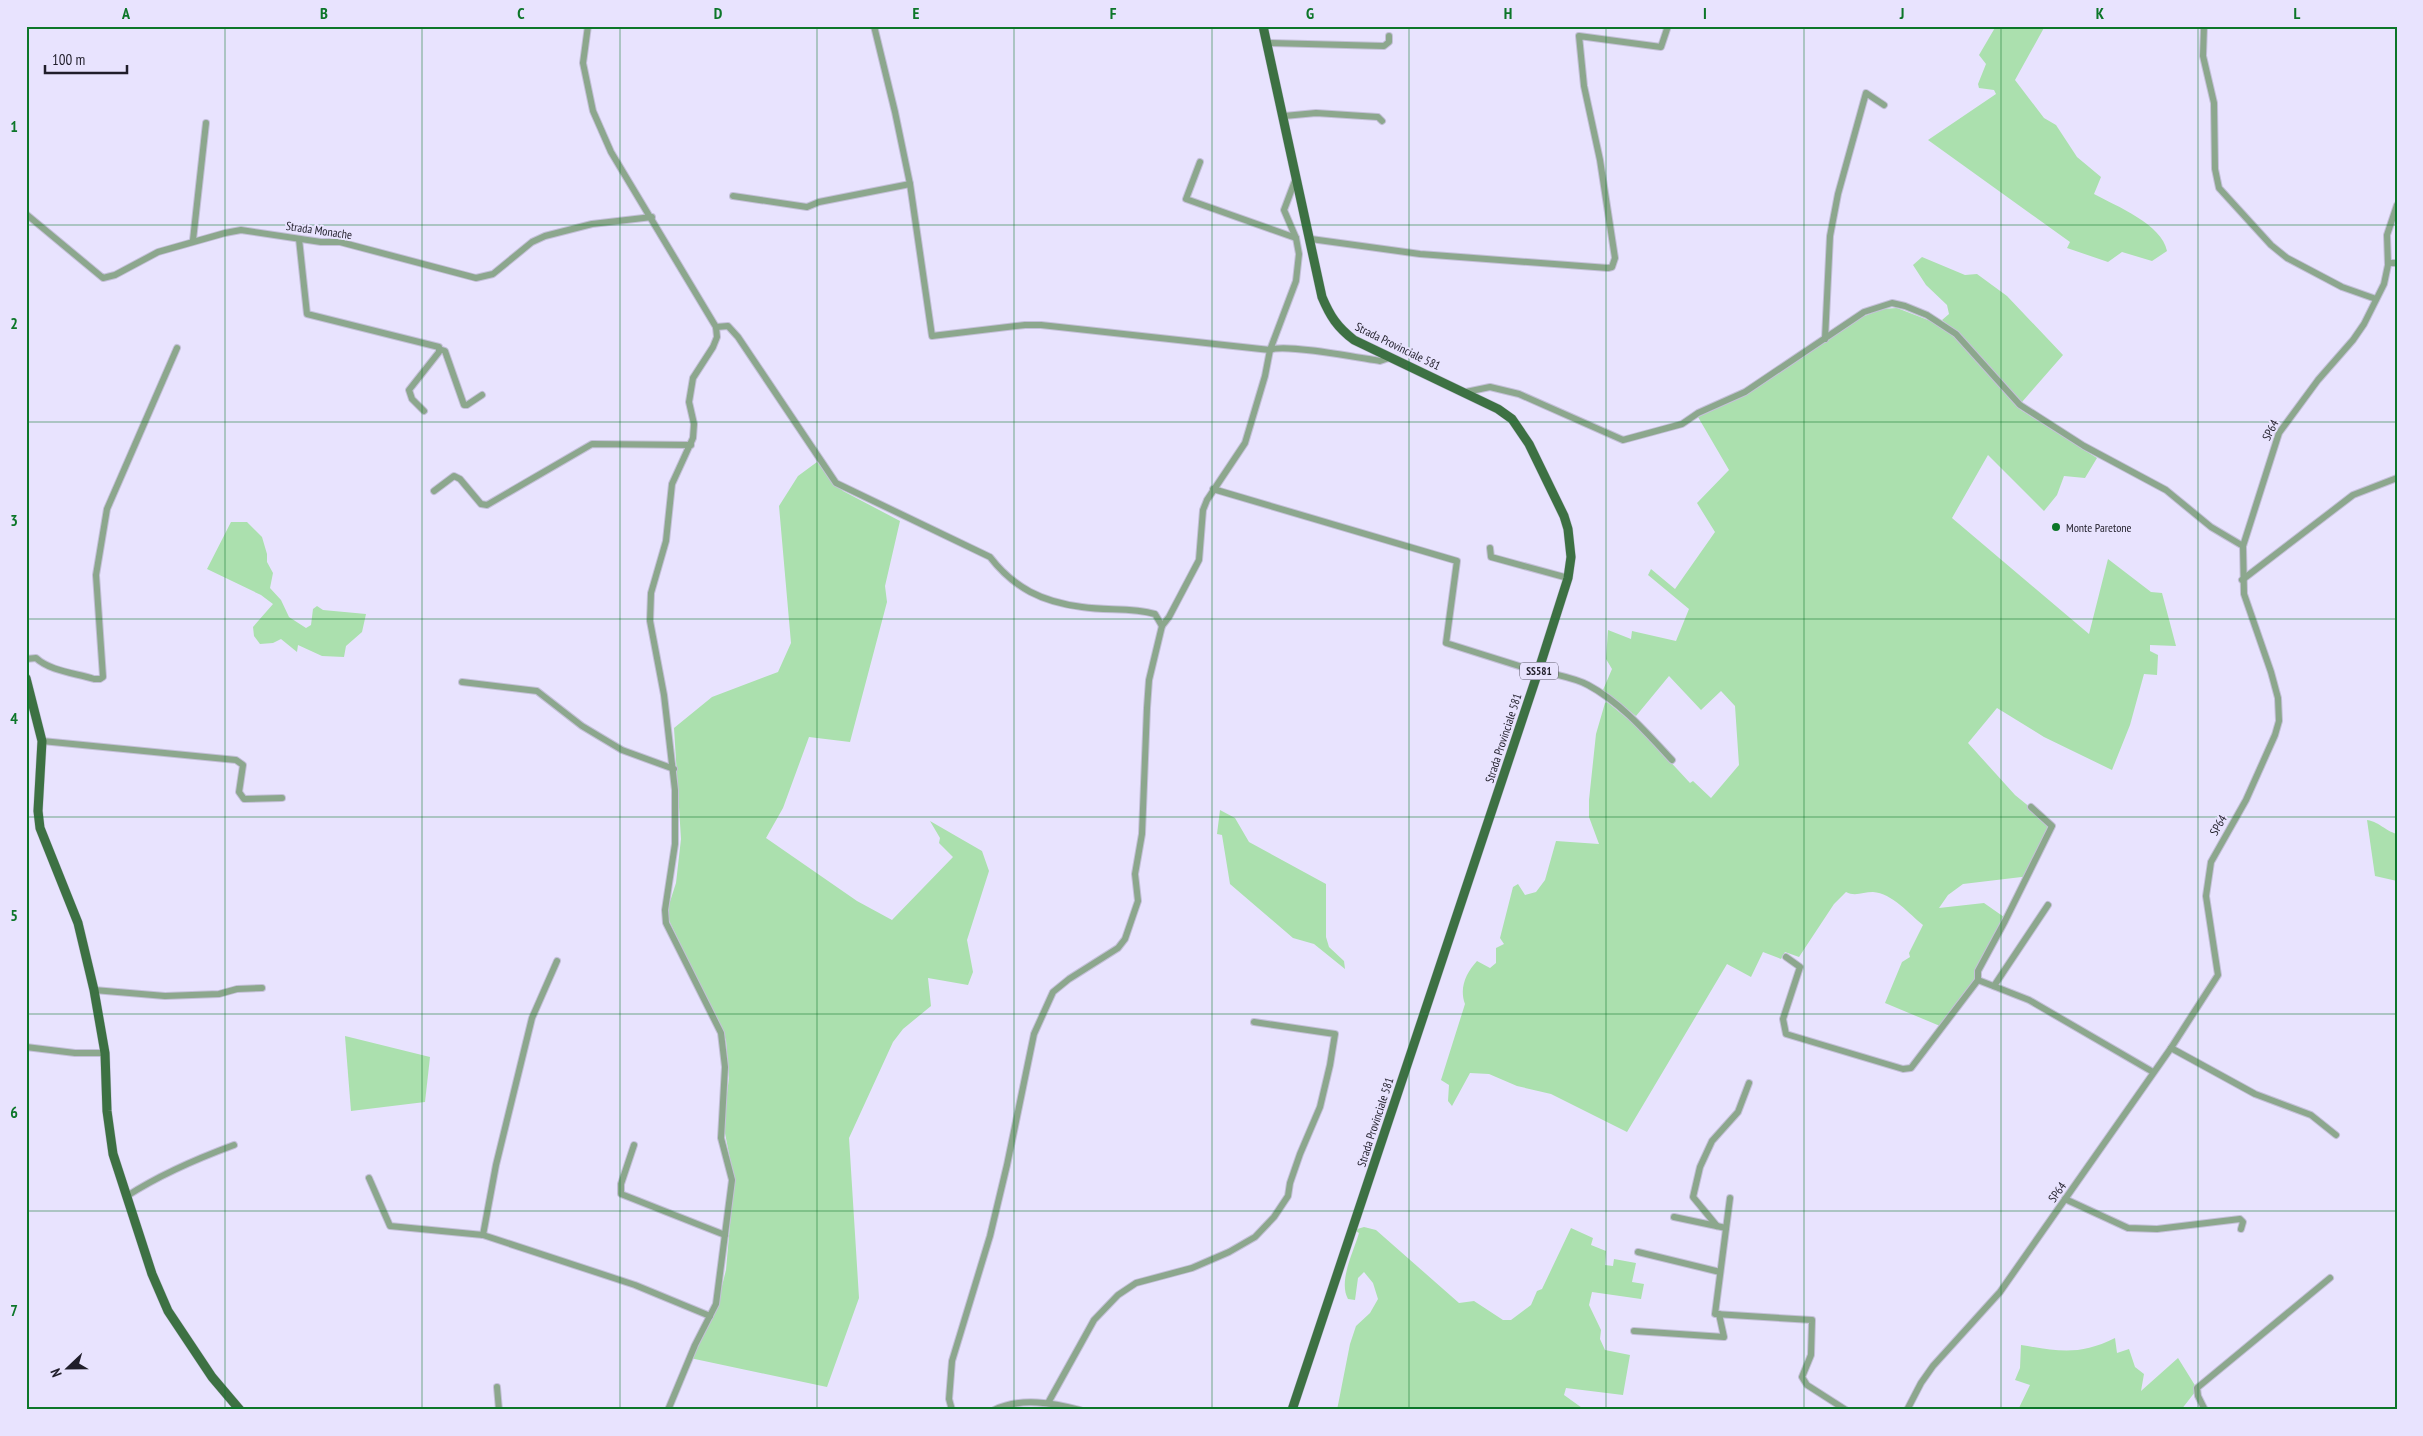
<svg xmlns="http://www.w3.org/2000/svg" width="2423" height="1436" font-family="'PT Sans Narrow',sans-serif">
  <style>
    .green { fill: #abe0ae }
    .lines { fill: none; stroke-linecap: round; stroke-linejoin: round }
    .minor-casing { stroke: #c4c0d8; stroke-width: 8 }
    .major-casing { stroke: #c4c0d8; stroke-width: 10 }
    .minor { stroke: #8ca78d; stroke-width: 6 }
    .major { stroke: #3d7143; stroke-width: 9 }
    .grid { fill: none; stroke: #0c7629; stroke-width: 1; stroke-opacity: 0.55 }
    .poi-dot { fill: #0c7629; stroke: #e8e3fe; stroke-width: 2 }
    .labels { text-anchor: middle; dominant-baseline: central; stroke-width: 4; stroke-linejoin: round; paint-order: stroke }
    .shield { fill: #e8e3fe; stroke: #5c596a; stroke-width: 1 }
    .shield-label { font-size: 11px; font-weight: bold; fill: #201e2a }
    .street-label { font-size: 12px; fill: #201e2a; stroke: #e8e3fe }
    .poi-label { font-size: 12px; fill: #201e2a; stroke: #e8e3fe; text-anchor: start }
    .neatline { fill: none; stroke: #0c7629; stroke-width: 2 }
    .grid-label { font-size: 16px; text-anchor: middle; font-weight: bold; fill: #0c7629 }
  </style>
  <rect width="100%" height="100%" fill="#e8e3fe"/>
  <g class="green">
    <path d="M1996 26H2045L2015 80 2044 118 2056 125 2077 157 2101 177 2094 194C2116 206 2162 224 2167 251L2152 261 2122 252 2108 262 2067 248 2070 242 1928 140 1996 94 1994 90 1979 88 1978 84 1986 64 1979 55Z"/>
    <polygon points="1922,257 1965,275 1977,274 2007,296 2063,355 2022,402 2016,400 1963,337 1942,320 1949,314 1947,305 1926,285 1913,265"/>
    <path d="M1897 308 1946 327 1960 340 2021 410 2097 458 2085 478 2064 476 2057 495 2044 511 1988 455 1952 518 2089 634 2108 559 2151 592 2162 593 2176 646 2150 645V651L2158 655 2157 675 2144 674 2130 725 2112 770 2044 737 1997 708 1968 743 2015 795 2047 821 2051 830 2030 876 1963 884 1948 895 1939 908 1984 903 2004 917 1976 980 1940 1026 1885 1003 1902 962 1910 957 1909 953 1923 925C1909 914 1892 893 1873 892 1863 892 1855 897 1846 892L1834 904 1799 957 1785 952 1781 959 1763 952 1751 977 1727 964 1627 1132 1551 1094 1517 1086 1489 1074 1470 1073 1452 1106 1448 1101 1449 1085 1441 1080 1465 1004C1459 988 1466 973 1477 961L1490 968 1496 963V948L1504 944 1500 938 1513 887 1518 884 1525 895 1536 892 1545 880 1556 841 1599 844 1589 817V800L1596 734 1605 703 1607 702 1640 729 1690 783 1693 781 1711 798 1739 765 1735 706 1721 691 1701 710 1669 676 1636 716 1603 690 1612 669 1606 659 1608 630 1631 639 1632 631 1676 641 1689 609 1648 575 1651 569 1675 589 1715 532 1697 503 1729 470 1698 417 1743 396 1862 317 1882 309Z"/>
    <polygon points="817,462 843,491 900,521 885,586 887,602 850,742 809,737 783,808 766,838 857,901 892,920 953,857 939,843 940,838 930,821 982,851 989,871 967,940 973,972 968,985 928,978 931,1006 903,1029 893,1042 849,1138 859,1298 827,1387 690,1358 717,1306 726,1270 734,1179 723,1123 729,1078 726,1040 666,914 676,883 681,839 674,728 712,697 778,672 791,643 779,506 798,476"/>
    <polygon points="231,522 247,522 262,537 267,554 267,562 273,573 270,588 281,600 289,617 306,628 311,625 313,609 317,606 323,610 366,614 362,632 346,646 344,657 322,656 298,645 297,652 281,639 273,643 260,644 254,636 253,627 273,604 261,595 207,569"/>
    <polygon points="1220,810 1235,818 1249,842 1326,884 1326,937 1329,947 1344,961 1345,969 1314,944 1293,938 1230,884 1222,835 1217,834"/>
    <path d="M2367 820C2382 823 2383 830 2397 834V881L2375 876Z"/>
    <polygon points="345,1036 430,1057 425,1102 351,1111"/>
    <path d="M1364 1227 1376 1230 1459 1303 1474 1301 1503 1320H1511L1531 1305 1537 1291 1542 1289 1571 1228 1593 1238 1591 1245 1606 1251 1605 1265 1613 1266 1614 1259 1636 1263 1632 1282 1644 1284 1641 1299 1592 1292 1589 1305 1601 1330 1600 1339 1605 1350 1630 1355 1623 1395 1566 1388 1564 1395 1585 1410H1337L1350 1344 1356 1326 1370 1313 1378 1299 1373 1283 1364 1272 1358 1278 1355 1300 1348 1299C1338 1281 1354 1251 1359 1233L1354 1230Z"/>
    <path d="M2115 1338 2117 1353 2129 1349 2135 1367 2144 1374 2141 1391 2178 1358 2196 1387 2195 1392 2181 1410H2018L2030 1385 2015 1380 2020 1368 2021 1345C2058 1351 2079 1356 2115 1338Z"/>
  </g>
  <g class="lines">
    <defs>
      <g id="minor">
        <polyline points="588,26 583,63 593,111 611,152 716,327 717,337 713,347 693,378 689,402 694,424 693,438 672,484 666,541 651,593 650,621 664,695 675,790 675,844 665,910 666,923 721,1033 725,1067 721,1138 732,1180 716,1304 695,1345 668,1410"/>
        <path d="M874 26 895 112 910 184 932 336 1025 325H1041L1270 350C1283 343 1360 358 1380 361L1389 358"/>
        <polyline points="2204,26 2203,56 2214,103 2215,169 2219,188 2271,245 2287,258 2342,287 2376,299"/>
        <polyline points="1267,43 1384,46 1389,42 1389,36"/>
        <polyline points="1284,116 1316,113 1378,117 1382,121"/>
        <polyline points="1200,162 1186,199 1296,238"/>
        <polyline points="733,196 807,207 819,202 910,184"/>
        <polyline points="26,214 103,278 115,275 158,252 225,233 241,230 321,242 340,242 476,278 493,274 532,242 545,236 592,224 652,217"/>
        <polyline points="299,239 307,314 439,347 439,352 409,390 412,399 424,411"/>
        <polyline points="1311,239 1420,254 1608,268 1612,267 1615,258 1600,160 1584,86 1579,36 1661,47 1668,26"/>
        <polyline points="193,240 206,123"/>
        <polyline points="2388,263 2397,263"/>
        <path d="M716 327 728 326 738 337 836 483 990 557C1014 588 1042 602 1082 607 1107 611 1131 607 1155 614L1162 626 1149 680 1147 708 1142 834 1135 874 1138 901 1125 939 1118 948 1069 979 1053 992 1034 1034 1007 1165 990 1236 952 1361 949 1399 952 1410"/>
        <polyline points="1825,339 1830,236 1838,194 1866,93 1884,105"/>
        <polyline points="439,349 445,351 464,405 467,405 482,395"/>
        <polyline points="1466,392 1490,387 1519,394 1623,440 1682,424 1698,413 1745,392 1864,312 1892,303 1905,306 1927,315 1956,334 2020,405 2084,446 2166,490 2211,527 2243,546"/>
        <polyline points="1213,489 1457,561 1446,643 1538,672"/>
        <polyline points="434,491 454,476 460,479 481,504 487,505 592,444 691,445"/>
        <polyline points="1490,548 1491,557 1568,578"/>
        <polyline points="2242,580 2353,495 2397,478"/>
        <polyline points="1162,626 1169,617 1199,560 1203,510 1207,500 1245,443 1265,376 1270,350 1296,281 1299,254 1296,238 1284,210 1296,178"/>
        <path d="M26 659 36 658C50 671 75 673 94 679H100L103 677 96 575 107 509 177 348"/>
        <path d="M1539 670C1554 675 1573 677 1588 685 1620 702 1647 733 1672 760"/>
        <polyline points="462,682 537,691 582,726 622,750 674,769"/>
        <polyline points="42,741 236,760 243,765 239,792 244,799 282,798"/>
        <polyline points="1786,957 1800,967 1783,1019 1786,1034 1903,1069 1911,1068 1978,980 2029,1000 2153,1072"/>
        <polyline points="1978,980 1978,971 2005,921 2052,826 2031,807"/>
        <polyline points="1994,986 2048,905"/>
        <polyline points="94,990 165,996 219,994 237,989 262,988"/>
        <polyline points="26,1047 75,1053 105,1053"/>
        <polyline points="2171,1048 2255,1094 2311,1115 2336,1135"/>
        <polyline points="634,1145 621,1184 621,1194 725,1235"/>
        <polyline points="369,1178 390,1226 483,1235 635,1285 710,1316"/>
        <path d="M127 1196C161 1174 196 1159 234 1145"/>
        <polyline points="1730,1198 1715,1314 1812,1320 1811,1355 1802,1377 1807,1385 1846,1410"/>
        <polyline points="2065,1199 2128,1228 2157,1229 2240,1219 2243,1222 2241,1229"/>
        <polyline points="1674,1217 1726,1228"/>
        <polyline points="1717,1226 1693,1197 1700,1167 1712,1141 1738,1112 1749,1083"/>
        <polyline points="483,1235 496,1165 532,1018 557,961"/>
        <polyline points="1638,1252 1720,1272"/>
        <polyline points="1634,1331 1724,1337 1719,1314"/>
        <polyline points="497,1387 499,1410"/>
        <polyline points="1048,1403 1094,1320 1118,1295 1136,1283 1192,1268 1229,1252 1255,1237 1274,1217 1288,1196 1290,1183 1300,1154 1320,1107 1330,1065 1335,1034 1254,1022"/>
        <path d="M994 1410C1021 1397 1053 1403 1080 1410"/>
        <polyline points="1907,1410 1921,1383 1933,1366 2000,1292 2171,1048 2218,975 2206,896 2211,862 2246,800 2275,735 2279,721 2278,698 2271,672 2244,594 2243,546 2279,433 2318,380 2353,340 2364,324 2384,284 2388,265 2387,235 2397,205"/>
        <polyline points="2205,1410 2198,1396 2197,1388 2330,1278"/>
      </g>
      <g id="major">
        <path d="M1263 26 1322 297C1330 316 1337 327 1354 340L1498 409 1512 419 1529 444 1564 516 1568 529 1571 557 1568 578 1538 672 1292 1410"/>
        <polyline points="26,678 42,741 38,811 40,828 78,923 94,990 105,1053 107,1111 113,1154 152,1274 168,1311 212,1377 240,1410"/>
      </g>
    </defs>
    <use href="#minor" class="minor-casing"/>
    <use href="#major" class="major-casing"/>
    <use href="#minor" class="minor"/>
    <use href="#major" class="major"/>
  </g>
  <path class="grid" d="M225 26V1410M422 26V1410M620 26V1410M817 26V1410M1014 26V1410M1212 26V1410M1409 26V1410M1606 26V1410M1804 26V1410M2001 26V1410M2198 26V1410M26 225H2397M26 422H2397M26 619H2397M26 817H2397M26 1014H2397M26 1211H2397"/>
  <circle class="poi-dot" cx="2056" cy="527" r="5"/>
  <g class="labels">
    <rect class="shield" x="1520" y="662.5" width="38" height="17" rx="4"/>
    <g class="shield-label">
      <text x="1539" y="671">SS581</text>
    </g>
    <g class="street-label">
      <text transform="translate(319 230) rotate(8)">Strada Monache</text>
      <text transform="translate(1398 346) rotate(26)">Strada Provinciale 581</text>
      <text transform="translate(2270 430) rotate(-63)">SP64</text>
      <text transform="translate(1503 738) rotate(-72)">Strada Provinciale 581</text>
      <text transform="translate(2218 825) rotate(-60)">SP64</text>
      <text transform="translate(1375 1122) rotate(-72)">Strada Provinciale 581</text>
      <text transform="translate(2057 1192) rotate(-55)">SP64</text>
    </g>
    <g class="poi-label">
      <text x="2066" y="527">Monte Paretone</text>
    </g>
  </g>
  <rect width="2423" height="1436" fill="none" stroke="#e8e3fe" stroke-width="55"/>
  <g transform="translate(68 1368) rotate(248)" stroke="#e8e3fe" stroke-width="4" paint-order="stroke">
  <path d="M0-4L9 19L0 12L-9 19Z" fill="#201e2a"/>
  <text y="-8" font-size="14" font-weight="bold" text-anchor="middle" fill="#201e2a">N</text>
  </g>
  <path d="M45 65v8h82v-8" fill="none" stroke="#201e2a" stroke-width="2.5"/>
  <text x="52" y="65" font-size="15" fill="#201e2a" stroke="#e8e3fe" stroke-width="4" paint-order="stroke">100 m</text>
  <rect x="28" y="28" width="2368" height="1380" class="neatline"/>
  <g class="grid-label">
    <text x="126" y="19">A</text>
    <text x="324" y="19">B</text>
    <text x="521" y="19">C</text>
    <text x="718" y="19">D</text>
    <text x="916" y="19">E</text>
    <text x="1113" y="19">F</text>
    <text x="1310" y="19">G</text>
    <text x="1508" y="19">H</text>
    <text x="1705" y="19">I</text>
    <text x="1902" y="19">J</text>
    <text x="2100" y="19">K</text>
    <text x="2297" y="19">L</text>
    <text x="14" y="132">1</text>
    <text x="14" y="329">2</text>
    <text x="14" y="526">3</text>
    <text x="14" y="724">4</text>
    <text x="14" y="921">5</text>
    <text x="14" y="1118">6</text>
    <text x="14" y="1316">7</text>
  </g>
</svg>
